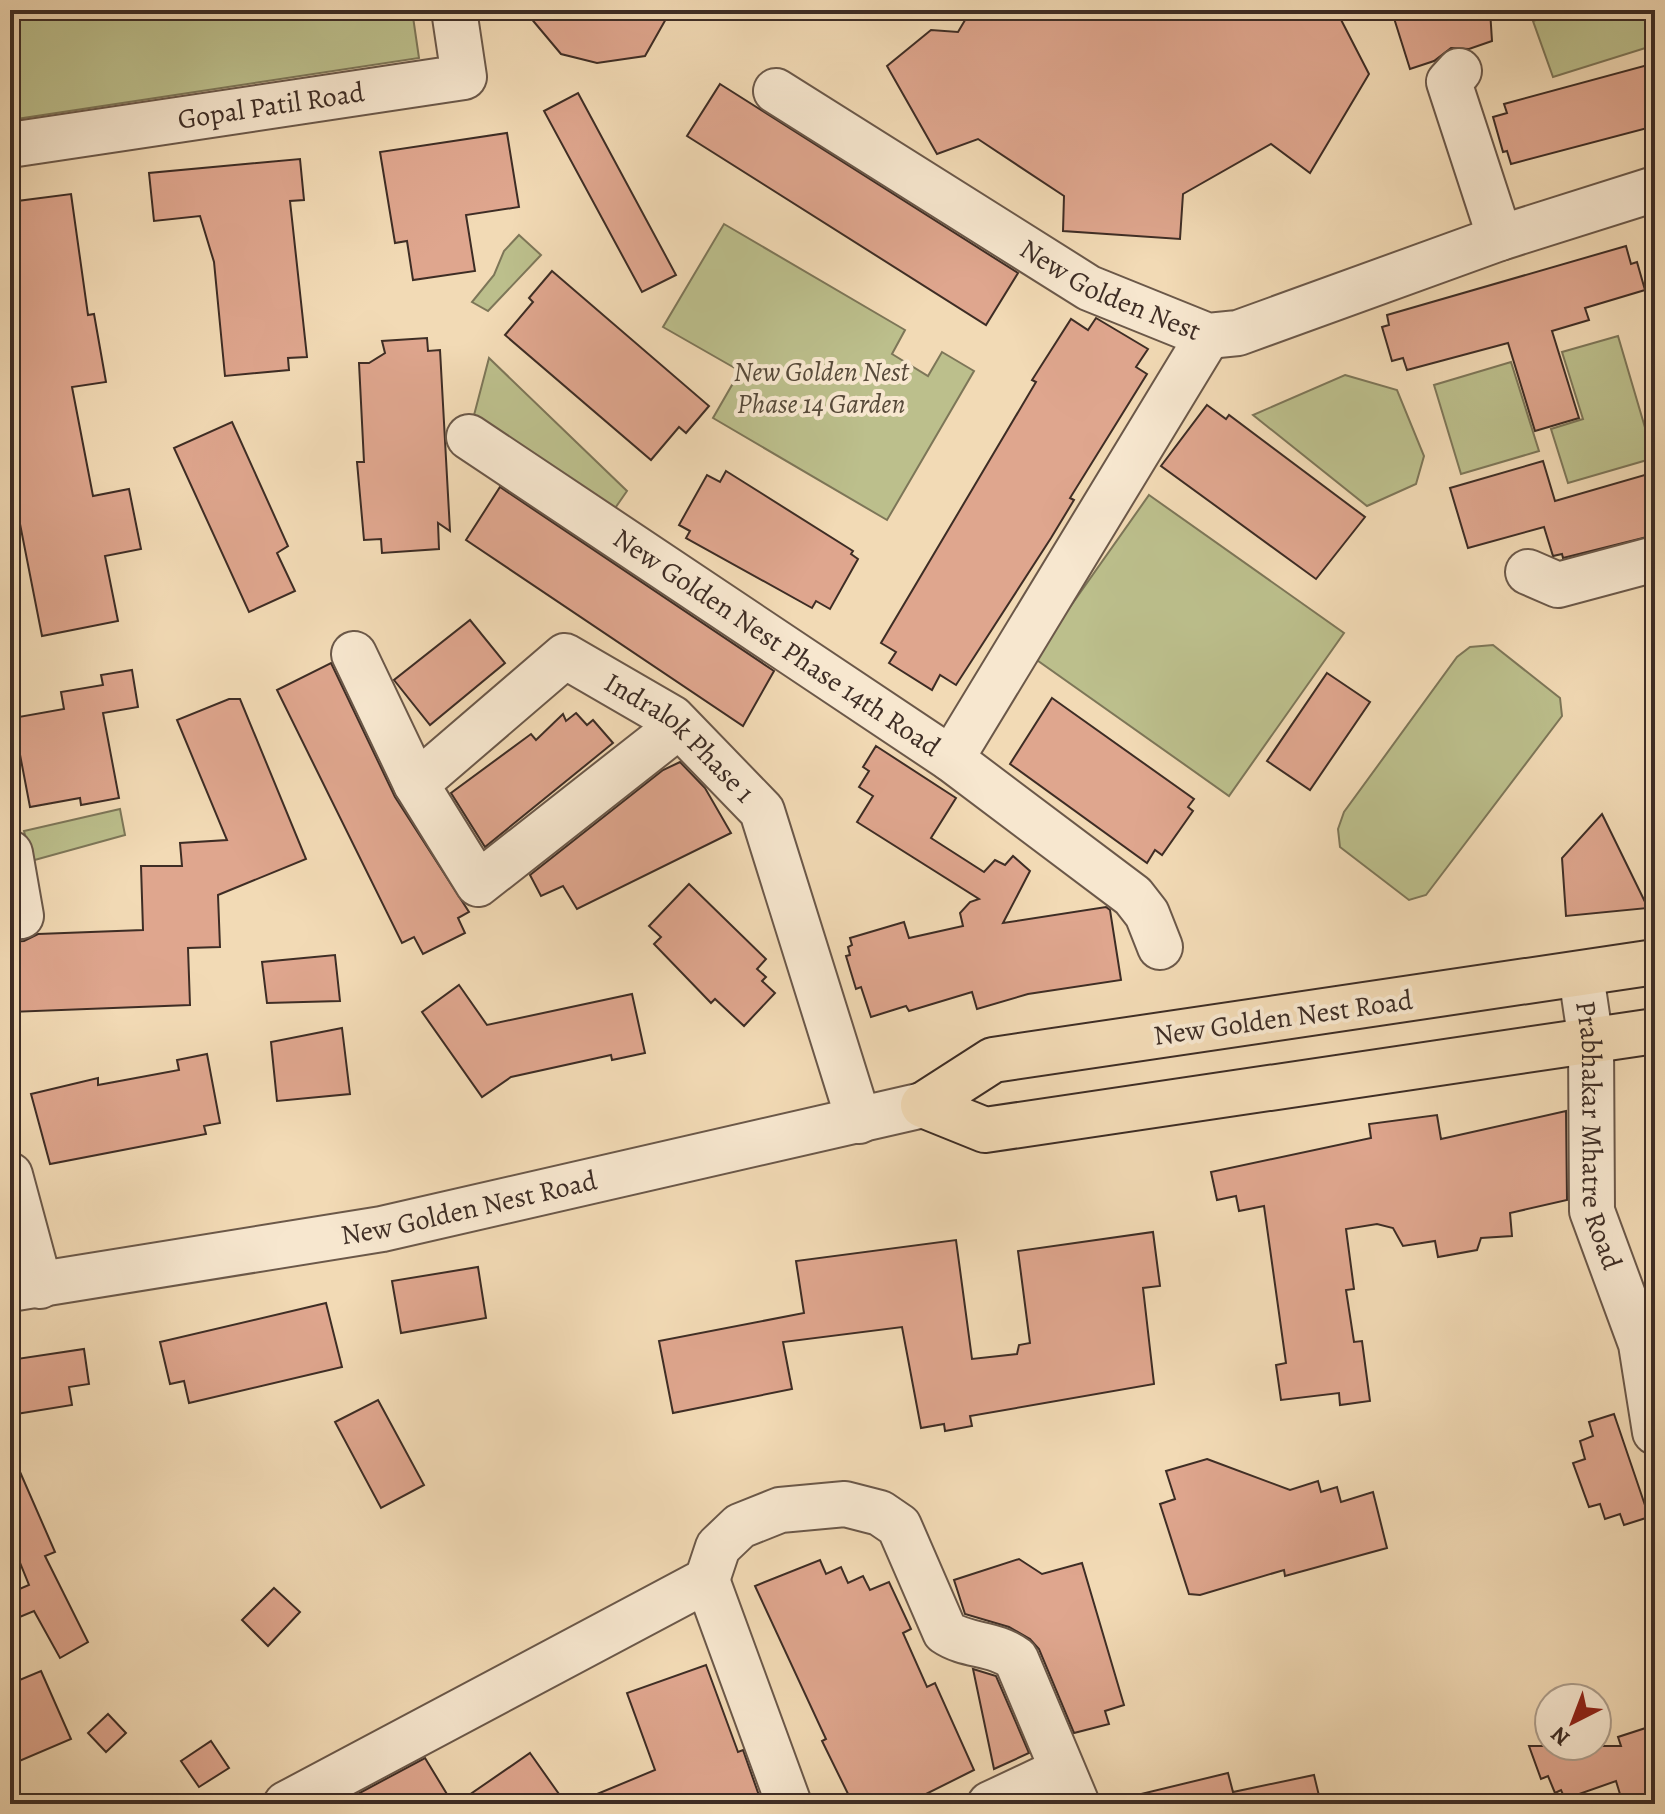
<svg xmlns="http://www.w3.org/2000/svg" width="1665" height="1814" font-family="Alegreya,serif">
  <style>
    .green { fill: #bcbf8c; stroke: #7d7658; stroke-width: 2 }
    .building { fill: #dfa68e; stroke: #3e2d25; stroke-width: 2 }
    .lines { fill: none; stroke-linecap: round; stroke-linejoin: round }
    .minor-casing { stroke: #6b5849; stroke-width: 48 }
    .major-casing { stroke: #3e2d25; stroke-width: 48 }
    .minor { stroke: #f7e7cf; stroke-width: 44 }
    .major { stroke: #f2dab5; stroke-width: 44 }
    .labels { text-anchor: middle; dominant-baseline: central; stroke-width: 8; stroke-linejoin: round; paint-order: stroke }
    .street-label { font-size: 28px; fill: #3e2d25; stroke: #f7e7cf }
    .park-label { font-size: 28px; font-style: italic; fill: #574a3a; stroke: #f7e7cf }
  </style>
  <rect width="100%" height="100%" fill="#f2dab5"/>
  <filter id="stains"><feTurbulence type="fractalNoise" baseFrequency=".0025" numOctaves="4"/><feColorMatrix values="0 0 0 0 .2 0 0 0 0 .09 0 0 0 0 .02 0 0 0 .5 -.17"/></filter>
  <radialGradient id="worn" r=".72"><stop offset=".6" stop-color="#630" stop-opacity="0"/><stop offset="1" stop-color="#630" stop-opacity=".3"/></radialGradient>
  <g class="green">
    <polygon points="10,10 412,10 419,58 10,120"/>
    <polygon points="1564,10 1655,10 1655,45 1553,77 1533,21"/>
    <polygon points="724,224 905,330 892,354 928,376 942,352 974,371 887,520 713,418 740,371 663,327"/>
    <polygon points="519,235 541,255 488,311 472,302 494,275 504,251"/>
    <polygon points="1618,336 1654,458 1568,483 1551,429 1583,419 1562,352"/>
    <polygon points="489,358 627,491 611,514 473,419"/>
    <polygon points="1511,362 1539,451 1461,474 1434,385"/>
    <polygon points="1345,375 1397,390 1424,456 1416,484 1367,506 1253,415"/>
    <polygon points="1149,495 1344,633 1229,796 1034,658"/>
    <polygon points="1493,645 1560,698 1562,716 1426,895 1409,900 1340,847 1338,829 1344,812 1457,657 1470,647"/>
    <polygon points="120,809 125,835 31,861 24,831"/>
  </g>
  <g class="building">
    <polygon points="524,10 671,10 645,56 597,63 561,54"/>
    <polygon points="971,10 1336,10 1369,74 1310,173 1271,144 1183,194 1180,239 1063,231 1064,196 978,139 937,154 887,66 931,30 958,32"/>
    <polygon points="1409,10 1490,10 1492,41 1469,49 1451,48 1434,61 1410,69 1393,15"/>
    <polygon points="1655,63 1655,126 1511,164 1507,151 1503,152 1493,117 1507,113 1504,104"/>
    <polygon points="720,84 1018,273 986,325 687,136"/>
    <polygon points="578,93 676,275 642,292 544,111"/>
    <polygon points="507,133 519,207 466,215 475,271 413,280 407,241 395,243 380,152"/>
    <polygon points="300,159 304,200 290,201 307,357 288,358 289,370 225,376 214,262 200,216 154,221 149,173"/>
    <polygon points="71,194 88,315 94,314 106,382 72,387 93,496 129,489 141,549 105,556 118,621 42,636 10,473 10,202"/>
    <polygon points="1626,246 1631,264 1637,262 1645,290 1585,308 1589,320 1552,331 1579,418 1535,431 1508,343 1407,370 1403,358 1392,361 1382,327 1389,325 1387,315"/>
    <polygon points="552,271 709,406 686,433 679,427 651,460 505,335 533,302 529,298"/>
    <polygon points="1096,318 1148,349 1136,367 1147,374 1070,498 1074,500 1051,538 956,685 940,675 932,690 889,663 896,652 881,643 1036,382 1032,380 1071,319 1088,330"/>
    <polygon points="427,338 428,351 440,350 450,531 438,523 439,549 382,553 381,539 364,540 357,462 364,462 359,363 369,363 385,353 382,341"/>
    <polygon points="1207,405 1226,419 1229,415 1365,517 1316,579 1161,466"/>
    <polygon points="232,422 288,546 277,553 295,591 249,612 174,448"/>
    <polygon points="1543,461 1555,501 1655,472 1655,535 1563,558 1562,554 1553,556 1544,527 1468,548 1450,488"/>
    <polygon points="726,471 853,551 851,554 858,559 830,609 816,601 812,608 686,538 690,531 679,525 707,475 720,482"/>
    <polygon points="500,487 774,671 743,726 466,540"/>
    <polygon points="470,620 505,663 430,725 394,680"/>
    <polygon points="331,663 395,797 469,912 458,918 465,933 423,954 414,937 402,943 277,690"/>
    <polygon points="132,670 138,707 103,713 119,798 81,805 80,798 30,807 13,718 64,709 61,692 103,685 101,675"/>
    <polygon points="1327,673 1370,702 1310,790 1267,761"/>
    <polygon points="1052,698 1194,799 1188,807 1193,811 1162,855 1155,850 1147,863 1010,764"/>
    <polygon points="229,699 240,699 306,859 218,895 220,947 188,948 190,1005 10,1012 10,942 24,941 38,934 143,930 141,866 182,866 180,843 227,840 177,720"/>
    <polygon points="576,713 587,725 593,720 613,743 485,847 451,793 531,734 536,740 563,714 566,721"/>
    <polygon points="876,746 956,798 931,838 984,872 995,860 1005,865 1013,856 1030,871 1003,923 1106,907 1110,910 1121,980 1028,994 977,1009 972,992 909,1011 906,1006 871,1017 861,987 856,989 846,956 850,955 848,947 852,945 850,938 904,922 909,938 963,926 960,913 970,902 979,899 857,822 873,796 859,787 869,771 863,767"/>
    <polygon points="680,762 705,788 731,833 577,909 563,886 541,896 530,875 663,770"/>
    <polygon points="1602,814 1648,908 1566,916 1562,858"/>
    <polygon points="689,884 766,959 757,969 766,977 762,981 775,993 744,1026 715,999 711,1003 654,944 661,937 649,926"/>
    <polygon points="335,955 340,1001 267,1003 262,962"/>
    <polygon points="459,985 487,1025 632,994 645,1053 612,1060 611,1055 511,1077 482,1097 422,1012"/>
    <polygon points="342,1028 350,1094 277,1101 271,1042"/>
    <polygon points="207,1054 220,1123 204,1126 206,1134 50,1164 31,1094 98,1078 98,1085 179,1070 177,1060"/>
    <polygon points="1566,1111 1567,1200 1510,1213 1512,1236 1481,1238 1477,1250 1438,1257 1435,1241 1403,1246 1393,1228 1377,1224 1346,1229 1354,1289 1346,1290 1354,1342 1362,1341 1370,1401 1340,1405 1339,1393 1281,1400 1276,1365 1286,1363 1264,1206 1239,1211 1236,1196 1217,1200 1211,1172 1371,1138 1369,1124 1437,1115 1441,1139"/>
    <polygon points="1153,1232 1160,1286 1143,1288 1154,1384 970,1416 972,1426 945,1431 944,1424 921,1428 902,1327 783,1342 792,1389 673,1413 659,1341 804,1313 796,1261 956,1240 972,1359 1017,1354 1019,1345 1030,1343 1018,1251"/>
    <polygon points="478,1267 486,1318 401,1333 392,1281"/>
    <polygon points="326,1303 342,1367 189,1403 184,1381 170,1384 160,1342"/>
    <polygon points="84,1349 89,1384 69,1387 72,1405 10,1415 10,1360"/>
    <polygon points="378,1400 424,1485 381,1508 335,1422"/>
    <polygon points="1614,1414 1649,1517 1624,1525 1620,1514 1605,1519 1600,1504 1589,1507 1573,1463 1585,1459 1580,1441 1593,1436 1589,1422"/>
    <polygon points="10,1449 55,1552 45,1556 88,1642 60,1658 34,1611 10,1621 10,1593 29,1585 10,1538"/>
    <polygon points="1207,1459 1290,1490 1318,1481 1321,1492 1337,1487 1341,1502 1373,1492 1387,1548 1285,1576 1284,1570 1200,1595 1189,1594 1160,1504 1175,1499 1166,1471"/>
    <polygon points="1019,1559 1042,1574 1082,1563 1124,1705 1105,1711 1109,1724 1074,1733 1039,1649 1030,1639 1009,1627 965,1614 954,1580"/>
    <polygon points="820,1560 826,1574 841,1567 848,1583 863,1576 870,1590 889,1582 911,1629 903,1633 927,1687 935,1683 974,1770 906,1804 853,1804 822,1741 826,1739 755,1586"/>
    <polygon points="274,1588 300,1612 268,1646 242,1620"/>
    <polygon points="706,1665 738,1752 743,1750 762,1804 573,1804 655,1770 627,1693"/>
    <polygon points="973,1669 996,1676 1029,1753 994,1769"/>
    <polygon points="41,1671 71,1739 10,1765 10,1684"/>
    <polygon points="108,1714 126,1733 106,1752 88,1733"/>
    <polygon points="1655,1725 1655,1804 1623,1804 1616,1781 1565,1799 1561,1790 1555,1793 1548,1776 1541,1779 1529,1746 1621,1746 1618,1737"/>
    <polygon points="211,1741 229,1768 199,1787 181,1761"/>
    <polygon points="530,1753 566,1804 456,1804"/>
    <polygon points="425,1758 453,1804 339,1804"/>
    <polygon points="1228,1773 1233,1792 1314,1775 1321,1804 1142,1804 1141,1794"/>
  </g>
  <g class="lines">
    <defs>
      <g id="minor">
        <polyline points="1459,71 1449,82 1500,238"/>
        <path id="s1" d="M776 91 1089 288 1208 336 1238 333 1500 238 1655 189"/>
        <path id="s2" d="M10 145 464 77 454 10"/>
        <path id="s3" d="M469 437 951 759 1208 336"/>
        <polyline points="1528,572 1558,585 1655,559"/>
        <polyline points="354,654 416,784 478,884 679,726"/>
        <polyline points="951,759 1133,896 1147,914 1160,947"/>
        <path id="s4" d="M416 784 565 656 672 718 762 811 859 1121"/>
        <polyline points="10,853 21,916 10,917"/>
        <path id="s5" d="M1581 975 1591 1042 1592 1211 1641 1344 1655 1432"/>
        <polyline points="10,1175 40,1286"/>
        <path id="s6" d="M10 1289 382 1229 923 1105"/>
        <polyline points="707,1580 789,1804"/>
        <path d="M286 1804 707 1580 718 1547 740 1526 780 1510 845 1504 880 1513 899 1526 945 1632C967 1647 994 1642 1016 1659L1077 1804"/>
        <polyline points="990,1804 1062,1770"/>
      </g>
      <polyline id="major" points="1655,962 993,1060 923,1105 985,1130 1655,1031"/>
    </defs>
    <use href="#minor" class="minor-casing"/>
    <use href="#major" class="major-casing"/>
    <use href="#minor" class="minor"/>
    <use href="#major" class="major"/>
  </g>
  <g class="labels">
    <g class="street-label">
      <text stroke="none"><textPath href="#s2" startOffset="264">Gopal Patil Road</textPath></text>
      <text stroke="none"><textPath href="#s1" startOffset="390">New Golden Nest</textPath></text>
      <text stroke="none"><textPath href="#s3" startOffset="370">New Golden Nest Phase 14th Road</textPath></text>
      <text stroke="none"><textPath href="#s4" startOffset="338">Indralok Phase 1</textPath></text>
      <text transform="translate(1283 1018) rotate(-8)">New Golden Nest Road</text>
      <text stroke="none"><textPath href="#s5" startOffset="162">Prabhakar Mhatre Road</textPath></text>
      <text stroke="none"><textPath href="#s6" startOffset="466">New Golden Nest Road</textPath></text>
    </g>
    <g class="park-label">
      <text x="821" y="372">New Golden Nest<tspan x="821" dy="32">Phase 14 Garden</tspan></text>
    </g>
  </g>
  <rect width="1665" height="1814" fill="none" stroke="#f2dab5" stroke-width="40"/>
  <rect x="12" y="12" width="1641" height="1790" fill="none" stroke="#3e2d25" stroke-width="4"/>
  <rect x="20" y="20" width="1625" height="1774" fill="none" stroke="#3e2d25" stroke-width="2"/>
  <g transform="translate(1573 1722) rotate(222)"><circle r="38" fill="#f7e7cf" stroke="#ad9d8b" stroke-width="2"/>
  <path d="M0-6L14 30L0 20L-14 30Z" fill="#8f2418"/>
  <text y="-12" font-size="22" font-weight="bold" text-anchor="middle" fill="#3e2d25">N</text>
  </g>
  <rect width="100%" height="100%" filter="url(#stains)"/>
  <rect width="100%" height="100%" fill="url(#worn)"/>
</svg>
